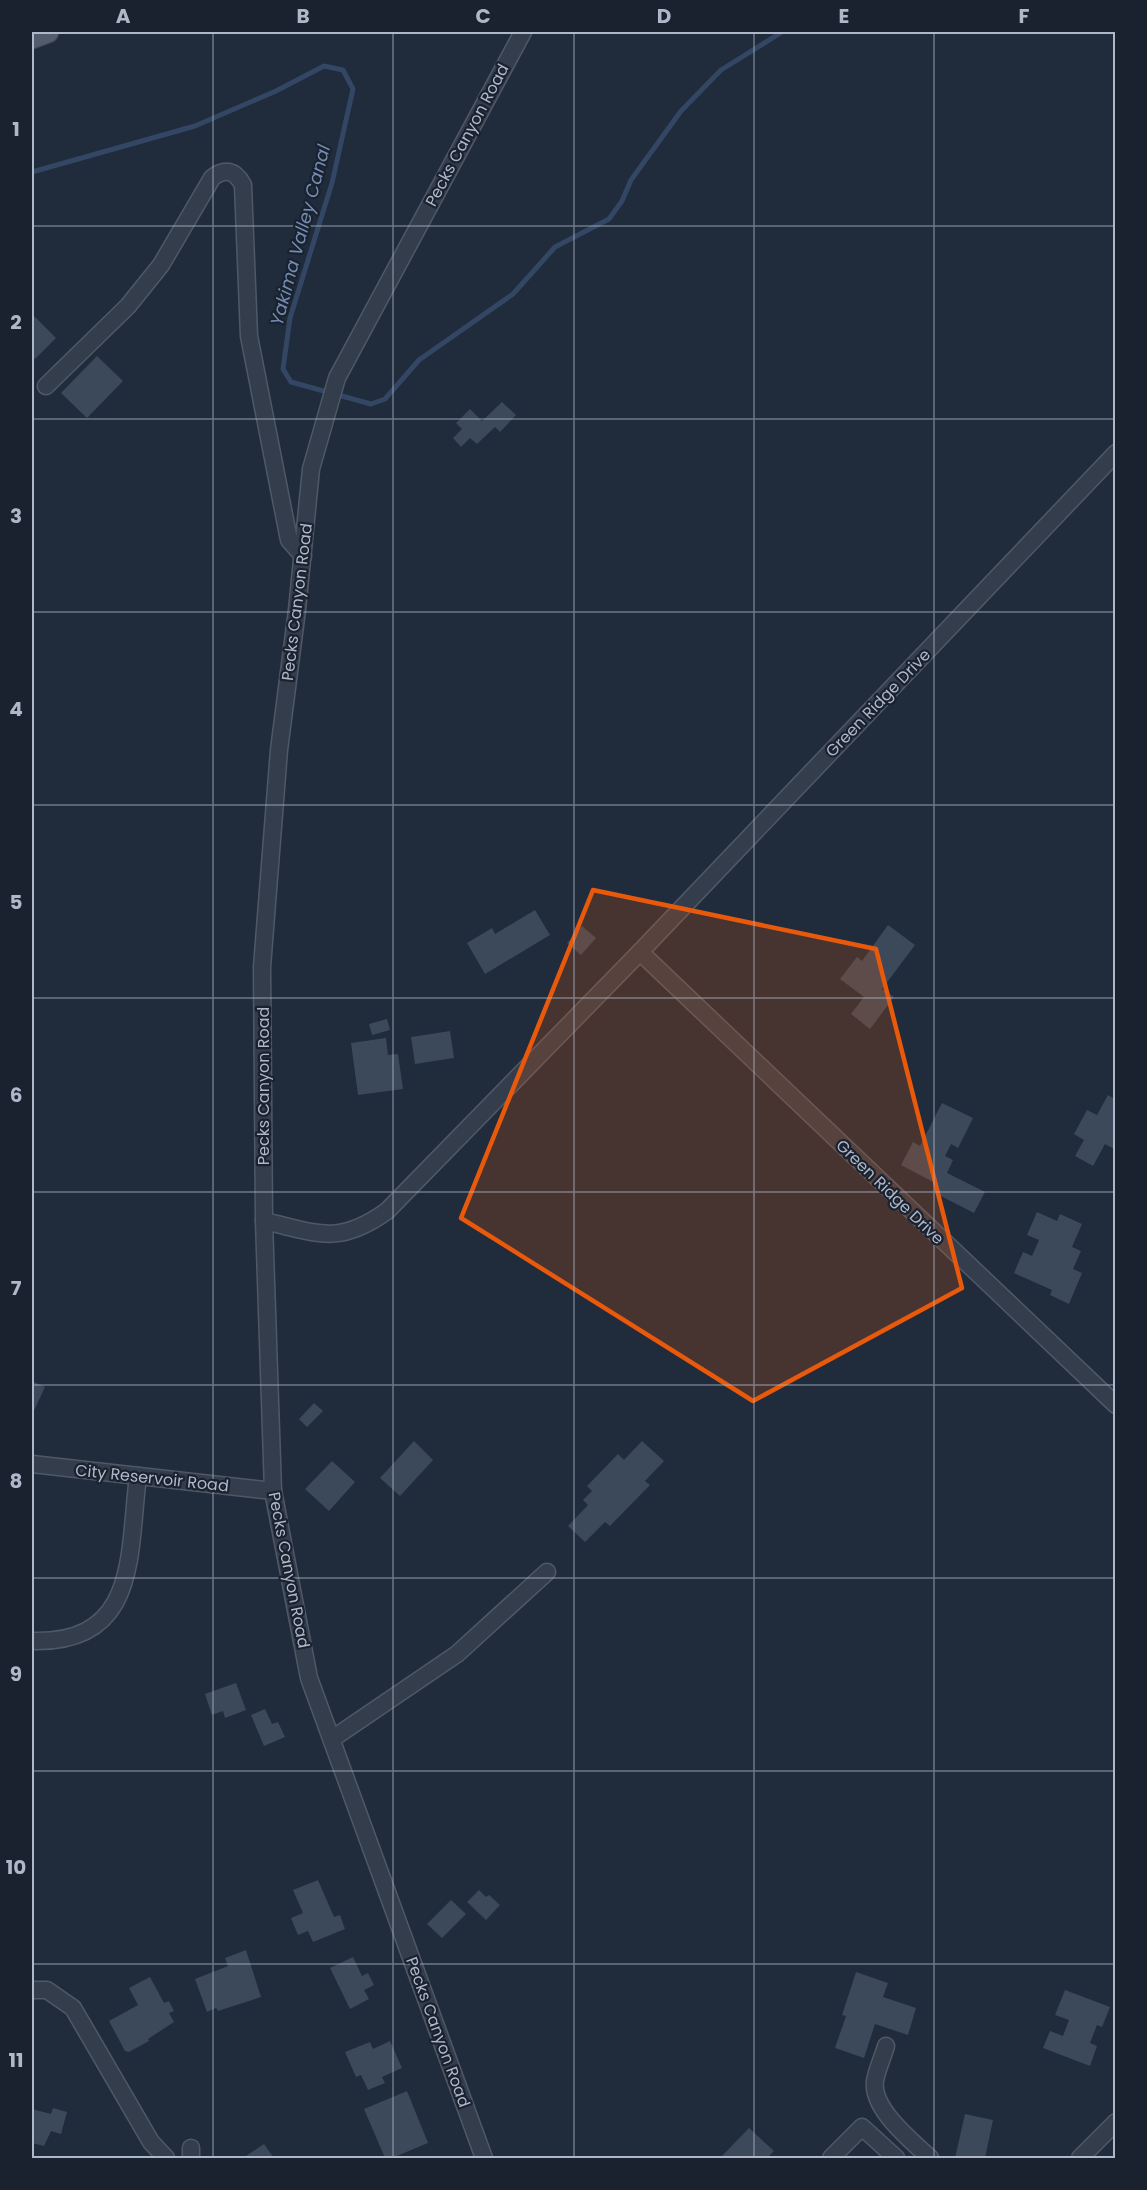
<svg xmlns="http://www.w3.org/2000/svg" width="1147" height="2190" font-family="Poppins,sans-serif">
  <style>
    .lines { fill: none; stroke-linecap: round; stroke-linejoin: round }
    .stream { stroke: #334664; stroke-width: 5 }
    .building { fill: #3c495b }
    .minor-casing { stroke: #4f5866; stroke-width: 19 }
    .major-casing { stroke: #3e4655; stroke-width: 23 }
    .minor { stroke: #343d4c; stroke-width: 16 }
    .major { stroke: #525c6c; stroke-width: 21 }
    .marked { fill: #e8590c; fill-opacity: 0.2; stroke: #e8590c; stroke-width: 4.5; stroke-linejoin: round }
    .grid { fill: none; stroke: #afb8c8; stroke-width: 1.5; stroke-opacity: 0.55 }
    .labels { text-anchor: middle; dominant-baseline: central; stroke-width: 4.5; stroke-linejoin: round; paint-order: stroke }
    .street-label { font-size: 16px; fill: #afb8c8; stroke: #1a2230 }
    .water-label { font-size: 18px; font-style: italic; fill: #758db2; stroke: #1a2230 }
    .neatline { fill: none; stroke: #afb8c8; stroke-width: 2 }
    .grid-label { font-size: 20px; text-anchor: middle; font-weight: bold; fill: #afb8c8 }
  </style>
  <rect width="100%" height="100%" fill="#202b3b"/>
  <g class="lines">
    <polyline class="stream" points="32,172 195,126 276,91 324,66 343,70 353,89 332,183 290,318 283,369 291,382 371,404 385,399 419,360 513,294 555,247 609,219 622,201 631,180 681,111 721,70 782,32"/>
  </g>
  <g class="building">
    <polygon points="32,314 56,338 35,359 32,356"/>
    <polygon points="97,356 123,381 87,418 61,393"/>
    <polygon points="502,402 516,415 500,432 495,427 477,444 470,438 461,447 453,438 462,429 456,423 470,409 482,421"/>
    <polygon points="535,910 550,935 485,974 467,943 492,928 495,934"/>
    <polygon points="888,925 915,945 882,989 894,997 870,1029 851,1014 864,997 840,979 857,957 862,961"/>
    <polygon points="582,926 596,938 581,955 567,943"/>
    <polygon points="387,1019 390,1030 372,1035 369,1024"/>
    <polygon points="450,1031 454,1058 415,1064 411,1037"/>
    <polygon points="386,1038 388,1055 398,1054 403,1089 358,1095 351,1043"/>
    <polygon points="1108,1095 1116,1100 1116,1150 1105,1144 1093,1166 1075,1156 1084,1140 1074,1134 1087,1110 1097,1115"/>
    <polygon points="942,1103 973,1118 958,1148 951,1144 945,1156 953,1160 947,1173 985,1192 974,1213 933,1192 937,1184 901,1165 913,1142 920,1146"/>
    <polygon points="1037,1212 1057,1221 1060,1214 1082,1224 1072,1247 1081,1251 1073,1269 1082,1273 1069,1304 1050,1295 1052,1290 1014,1273 1023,1252 1032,1256 1039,1240 1027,1235"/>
    <polygon points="32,1381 45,1387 32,1415"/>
    <polygon points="314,1403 323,1411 307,1427 299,1419"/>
    <polygon points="414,1441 433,1460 400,1496 380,1478"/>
    <polygon points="642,1441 664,1461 645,1481 650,1485 610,1526 605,1522 585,1542 568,1526 588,1505 583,1500 592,1491 587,1486 618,1454 624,1460"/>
    <polygon points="332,1461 355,1482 329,1511 305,1489"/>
    <polygon points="236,1683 246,1710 225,1718 223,1711 212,1715 205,1694"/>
    <polygon points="265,1709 272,1724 278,1722 285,1737 264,1746 251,1715"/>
    <polygon points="318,1880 334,1917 340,1915 345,1929 313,1942 308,1931 298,1935 291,1918 303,1913 293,1890"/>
    <polygon points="479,1890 486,1897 489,1895 500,1905 486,1920 467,1902"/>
    <polygon points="451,1900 466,1914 442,1938 427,1924"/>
    <polygon points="246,1950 261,1997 218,2011 216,2008 207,2012 195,1979 228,1966 225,1958"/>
    <polygon points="353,1957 362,1976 368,1973 374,1985 364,1990 369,1999 350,2009 330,1968"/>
    <polygon points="856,1972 888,1983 883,1997 916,2008 908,2035 875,2024 864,2058 835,2048 846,2016 842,2015"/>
    <polygon points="150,1977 164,2003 169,2001 174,2011 169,2013 174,2022 148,2039 149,2041 129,2052 125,2051 109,2021 138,2005 129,1988"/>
    <polygon points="1065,1990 1110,2007 1102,2027 1097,2025 1090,2043 1097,2046 1090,2066 1043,2048 1050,2031 1063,2036 1069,2020 1055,2015"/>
    <polygon points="390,2041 402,2068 382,2077 385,2083 368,2090 361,2075 356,2077 345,2052 370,2042 373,2049"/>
    <polygon points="407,2091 428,2143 392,2158 385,2158 364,2109"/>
    <polygon points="53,2108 67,2112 61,2134 51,2131 44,2146 32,2143 32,2109 51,2114"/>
    <polygon points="965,2114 993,2120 985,2158 955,2158"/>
    <polygon points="749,2128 774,2151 767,2158 720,2158"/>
    <polygon points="264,2144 274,2158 243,2158"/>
  </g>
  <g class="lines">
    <defs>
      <g id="minor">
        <path d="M46 386 128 306 161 265 212 178C225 168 235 170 243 185L249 336 289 540 303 556"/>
        <polyline points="640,952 1116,1405"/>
        <path d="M264 1221C318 1233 338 1246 387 1211L640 952 1116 453"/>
        <polyline points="32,1464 273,1491"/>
        <path d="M32 1641C139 1644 128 1554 138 1476"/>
        <polyline points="332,1739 457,1654 547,1572"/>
        <polyline points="32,1990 47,1990 73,2008 151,2142 166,2158"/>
        <path d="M886 2046C883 2057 877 2069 875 2081 871 2109 913 2142 930 2158"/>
        <polyline points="191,2148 191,2158"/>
        <polyline points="484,2158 309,1678 273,1491 264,1221 262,967 279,750 297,610 311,469 337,378 523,32"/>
        <polyline points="831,2158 862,2127 896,2158"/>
        <polyline points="1080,2158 1116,2122"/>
      </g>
      <polyline id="major" points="32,38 48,32"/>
    </defs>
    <use href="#minor" class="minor-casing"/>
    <use href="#major" class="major-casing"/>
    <use href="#minor" class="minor"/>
    <use href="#major" class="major"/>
  </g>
  <path class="marked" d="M593 890 876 949 962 1288 753 1401 461 1218Z"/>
  <path class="grid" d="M213 32V2158M393 32V2158M574 32V2158M754 32V2158M934 32V2158M32 226H1116M32 419H1116M32 612H1116M32 805H1116M32 998H1116M32 1192H1116M32 1385H1116M32 1578H1116M32 1771H1116M32 1964H1116"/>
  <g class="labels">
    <g class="street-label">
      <text transform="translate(467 135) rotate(-62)">Pecks Canyon Road</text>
      <text transform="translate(297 602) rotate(-83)">Pecks Canyon Road</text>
      <text transform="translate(878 703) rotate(-46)">Green Ridge Drive</text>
      <text transform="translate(263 1086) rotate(-90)">Pecks Canyon Road</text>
      <text transform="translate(890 1192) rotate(44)">Green Ridge Drive</text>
      <text transform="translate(152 1478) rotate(6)">City Reservoir Road</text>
      <text transform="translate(289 1570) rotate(79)">Pecks Canyon Road</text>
      <text transform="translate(438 2032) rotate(70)">Pecks Canyon Road</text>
    </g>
    <g class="water-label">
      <text transform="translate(300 235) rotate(-75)">Yakima Valley Canal</text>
    </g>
  </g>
  <rect width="1147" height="2190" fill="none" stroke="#1a2230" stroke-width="66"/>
  <rect x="33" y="33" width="1081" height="2124" class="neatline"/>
  <g class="grid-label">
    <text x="123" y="23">A</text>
    <text x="303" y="23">B</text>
    <text x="483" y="23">C</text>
    <text x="664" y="23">D</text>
    <text x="844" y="23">E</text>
    <text x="1024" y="23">F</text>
    <text x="16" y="136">1</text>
    <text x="16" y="329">2</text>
    <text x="16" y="523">3</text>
    <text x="16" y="716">4</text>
    <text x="16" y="909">5</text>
    <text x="16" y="1102">6</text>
    <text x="16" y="1295">7</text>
    <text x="16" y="1488">8</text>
    <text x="16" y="1681">9</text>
    <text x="16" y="1874">10</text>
    <text x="16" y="2067">11</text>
  </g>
</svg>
